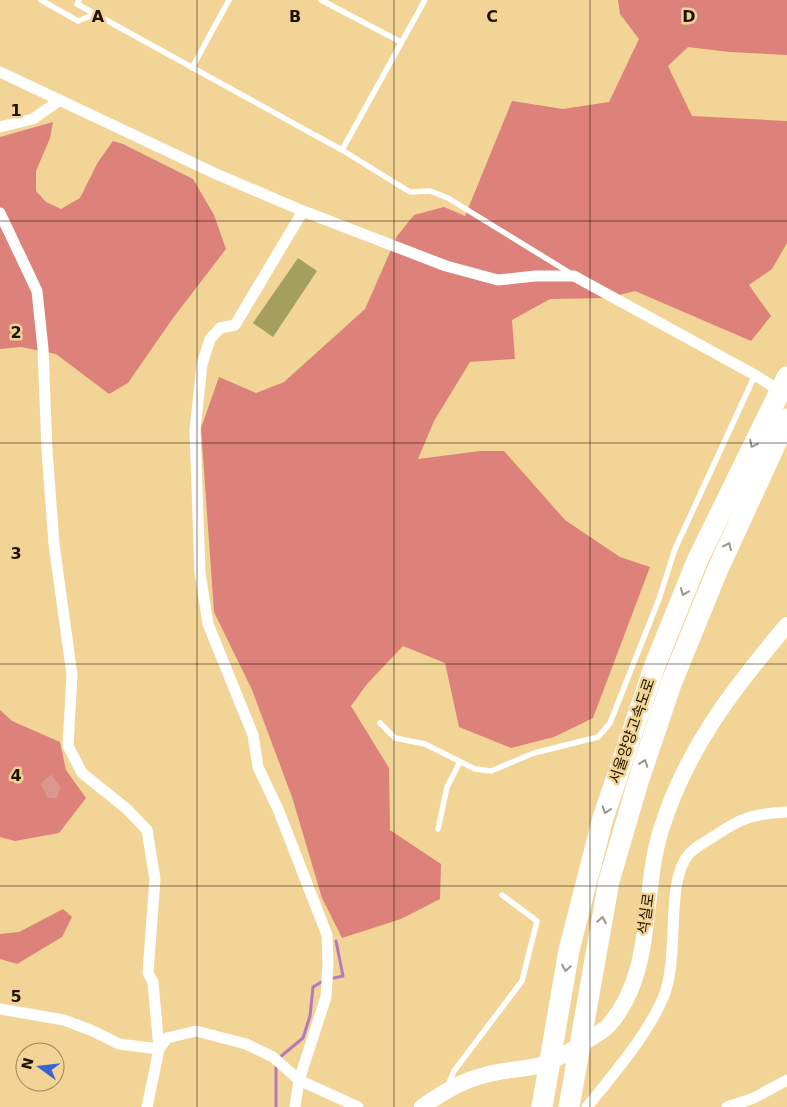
<svg xmlns="http://www.w3.org/2000/svg" width="787" height="1107" font-family="'DejaVu Sans','Noto Sans KR',sans-serif">
  <style>
    .green { fill: #d99792 }
    .forest { fill: #dd817b; fill-rule: evenodd }
    .lines { fill: none; stroke-linecap: round; stroke-linejoin: round }
    .stream { stroke: #b579b9; stroke-width: 3 }
    .building { fill: #a59f5f }
    .service { stroke: #fff; stroke-width: 5.5 }
    .minor { stroke: #fff; stroke-width: 11 }
    .secondary { stroke: #fff; stroke-width: 16 }
    .motorway { stroke: #fff; stroke-width: 21 }
    .oneway { stroke: #9a958c }
    .grid { fill: none; stroke: #1f1400; stroke-width: 1; stroke-opacity: 0.55 }
    .labels { text-anchor: middle; dominant-baseline: central; stroke-width: 5; stroke-linejoin: round; paint-order: stroke }
    .street-label { font-size: 15px; fill: #1f1400; stroke: #f2d497 }
    .grid-label { font-size: 16px; text-anchor: middle; font-weight: bold; fill: #1f1400; stroke: #f2d497; stroke-width: 5; stroke-linejoin: round; paint-order: stroke }
  </style>
  <rect width="100%" height="100%" fill="#f2d497"/>
  <polygon class="green" points="51,775 60,787 56,798 48,797 41,784"/>
  <g class="forest">
    <polygon points="618,0 787,0 787,55 729,52 688,47 668,66 692,116 787,121 787,243 772,269 749,285 771,316 751,341 635,291 607,298 550,299 512,320 515,359 470,362 434,421 418,459 480,451 504,451 565,520 620,557 650,567 593,718 554,737 511,748 459,727 445,663 403,646 367,684 351,706 389,768 390,830 441,864 440,899 401,919 342,938 322,898 292,797 252,690 214,612 201,428 219,377 256,393 284,382 365,309 397,236 414,215 444,207 465,216 512,101 563,109 609,102 639,39 620,14"/>
    <polygon points="53,122 50,138 36,171 36,191 46,202 61,209 80,198 98,162 113,141 123,144 193,179 214,215 226,249 173,318 128,383 109,394 56,354 21,347 0,349 0,137"/>
    <path d="M0 710 12 721 60 742 66 770 86 798 59 833 15 841 0 837ZM51 775 60 787 56 798 48 797 41 784Z"/>
    <polygon points="63,909 72,917 62,937 17,964 0,959 0,934 19,932"/>
  </g>
  <g class="lines">
    <g class="stream">
      <polyline points="334,978 343,976 336,941"/>
      <polyline points="279,1058 303,1038 310,1016 313,987 323,981"/>
      <polyline points="276,1107 276,1067"/>
    </g>
  </g>
  <polygon class="building" points="298,258 317,271 273,337 253,323"/>
  <g class="lines">
    <g class="service">
      <polyline points="41,0 78,21 96,14"/>
      <polyline points="79,0 77,4 342,150 410,192 430,191 448,198 570,273"/>
      <polyline points="321,0 401,42"/>
      <polyline points="192,68 229,0"/>
      <polyline points="342,150 425,0"/>
      <polyline points="380,723 395,738 425,744 475,769 491,771 534,753 598,737 610,723 659,599 675,549 755,375"/>
      <polyline points="438,829 447,787 460,762"/>
      <polyline points="448,1085 454,1071 522,981 537,921 502,895"/>
    </g>
    <g class="minor">
      <polyline points="0,72 214,173 303,211 446,266 498,280 535,276 574,276 755,375 783,393"/>
      <polyline points="0,127 33,119 60,100"/>
      <polyline points="0,213 37,291 43,349 47,451 54,544 72,675 68,746 82,773 127,809 147,830 155,879 148,973 153,982 159,1049 147,1107"/>
      <polyline points="0,1009 64,1020 93,1031 119,1044 159,1049 167,1038 196,1031 246,1044 273,1057 299,1080 358,1107"/>
      <polyline points="295,1107 299,1080 326,997 328,963 327,935 278,809 258,767 253,735 208,624 200,573 195,430 202,364 210,339 220,328 235,325 303,211"/>
      <path d="M587 1107C612 1076 648 1034 663 998 681 956 664 883 689 854 695 847 705 842 713 837 742 817 753 814 787 812"/>
      <polyline points="727,1107 754,1098 787,1080"/>
    </g>
    <path class="secondary" d="M422 1107C442 1093 461 1081 485 1075 505 1069 526 1070 545 1064 560 1059 574 1048 588 1040 595 1035 604 1031 609 1025 656 971 641 893 661 830 686 749 733 689 787 625"/>
    <g class="motorway">
      <polyline points="542,1107 569,950 603,818 655,665 697,561 787,377"/>
      <polyline points="569,1107 609,881 638,782 671,684 717,571 787,419"/>
    </g>
  </g>
  <defs><path id="oneway-chevron" d="M-2-3.5L2.5 0L-2 3.5" fill="none" stroke-width="1.6" stroke-linecap="round" stroke-linejoin="round" transform="scale(1.25)"/></defs>
  <g class="oneway">
    <use href="#oneway-chevron" transform="translate(753 444) rotate(116)"/>
    <use href="#oneway-chevron" transform="translate(728 546) rotate(-65)"/>
    <use href="#oneway-chevron" transform="translate(684 592) rotate(112)"/>
    <use href="#oneway-chevron" transform="translate(644 763) rotate(-71)"/>
    <use href="#oneway-chevron" transform="translate(606 810) rotate(109)"/>
    <use href="#oneway-chevron" transform="translate(602 920) rotate(-80)"/>
    <use href="#oneway-chevron" transform="translate(566 968) rotate(100)"/>
  </g>
  <path class="grid" d="M197 0V1107M394 0V1107M590 0V1107M0 221H787M0 443H787M0 664H787M0 886H787"/>
  <g class="labels">
    <g class="street-label">
      <text transform="translate(632 731) rotate(-71)">서울양양고속도로</text>
      <text transform="translate(646 914) rotate(-82)">석실로</text>
    </g>
  </g>
  <g class="grid-label">
    <text x="98" y="22">A</text>
    <text x="295" y="22">B</text>
    <text x="492" y="22">C</text>
    <text x="689" y="22">D</text>
    <text x="16" y="116">1</text>
    <text x="16" y="338">2</text>
    <text x="16" y="559">3</text>
    <text x="16" y="781">4</text>
    <text x="16" y="1002">5</text>
  </g>
  <g transform="translate(40 1067) rotate(285)"><circle r="24" fill="#f2d497" stroke="#9e875b"/>
  <path d="M0-4L9 19L0 12L-9 19Z" fill="#3664d4"/>
  <text y="-8" font-size="14" font-weight="bold" text-anchor="middle" fill="#1f1400">N</text>
  </g>
</svg>
